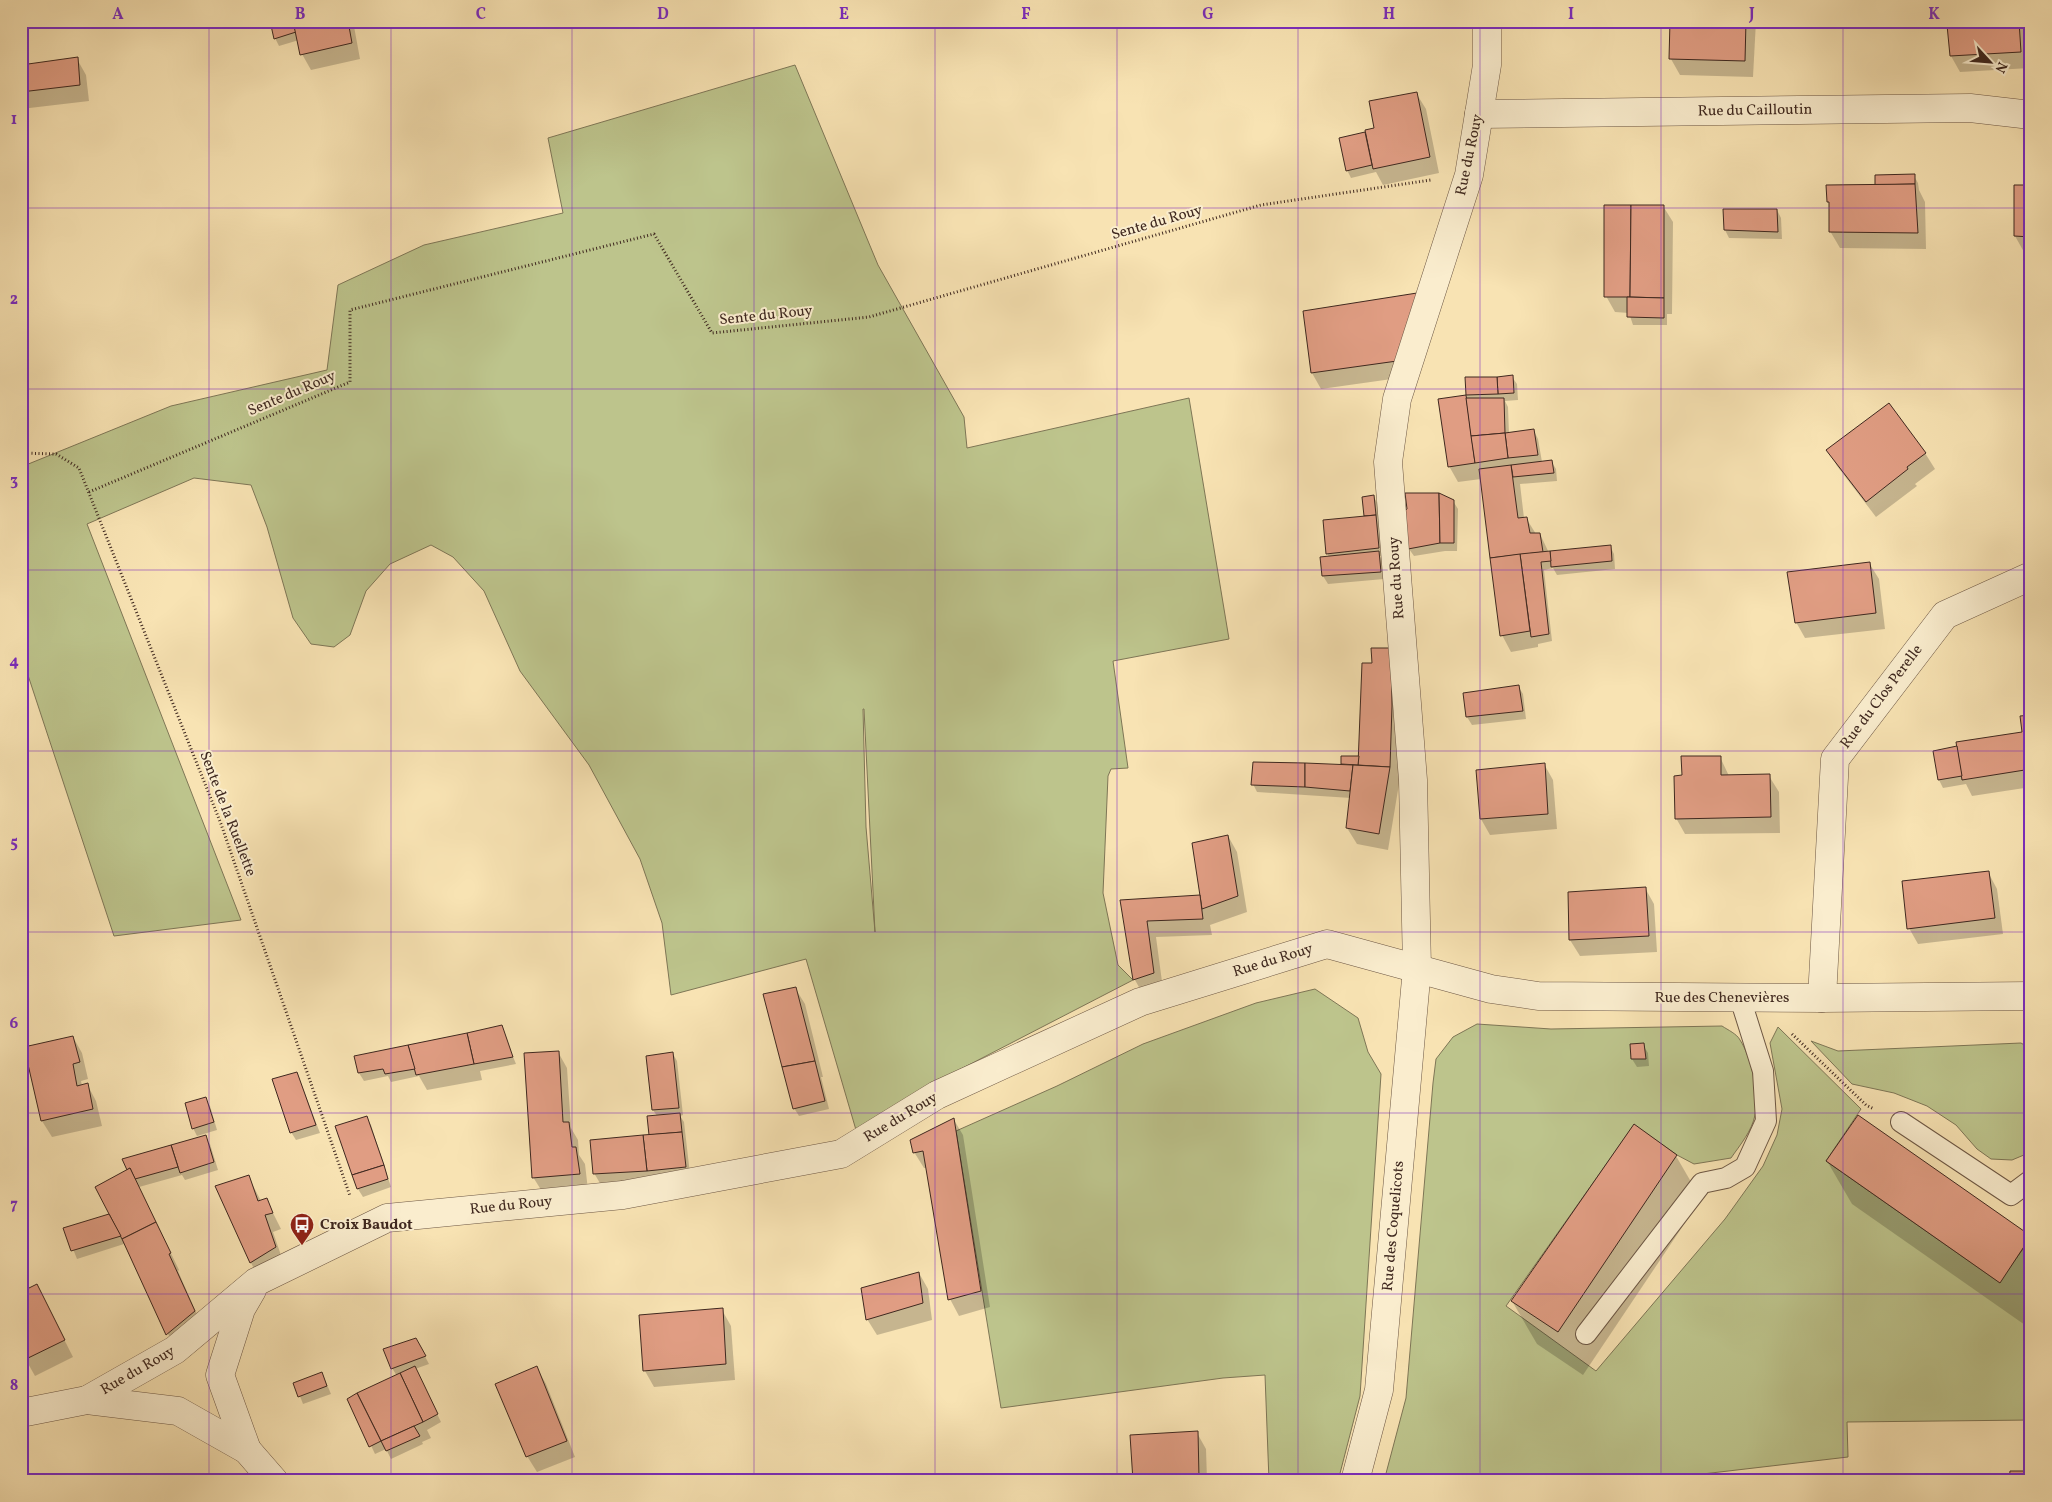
<svg xmlns="http://www.w3.org/2000/svg" width="2052" height="1502" font-family="Vollkorn,serif">
  <style>
    .green { fill: #bdc48c; stroke: #7e7656; fill-rule: evenodd }
    .shadow { fill: #0003 }
    .building { fill: #e09d83; stroke: #3f281f }
    .lines { fill: none; stroke-linecap: round; stroke-linejoin: round }
    .service-casing { stroke: #6d5744; stroke-width: 22 }
    .minor-casing { stroke: #6d5744; stroke-width: 29 }
    .tertiary-casing { stroke: #6d5744; stroke-width: 29 }
    .path { stroke: #3f281f; stroke-width: 3; stroke-dasharray: 1 2.5; stroke-linecap: butt }
    .service { stroke: #faedce; stroke-width: 20 }
    .minor { stroke: #faedce; stroke-width: 28 }
    .tertiary { stroke: #faedce; stroke-width: 28 }
    .grid { fill: none; stroke: #7b2cbf; stroke-width: 1; stroke-opacity: 0.55 }
    .labels { text-anchor: middle; dominant-baseline: central; stroke-width: 4; stroke-linejoin: round; paint-order: stroke }
    .street-label { font-size: 15px; fill: #3f281f; stroke: #faedce }
    .poi-label { font-size: 15px; font-weight: bold; fill: #3f281f; stroke: #faedce; text-anchor: start }
    .neatline { fill: none; stroke: #7b2cbf; stroke-width: 2 }
    .grid-label { font-size: 16px; text-anchor: middle; font-weight: bold; fill: #7b2cbf }
  </style>
  <rect width="100%" height="100%" fill="#f8e3b3"/>
  <filter id="stains"><feTurbulence type="fractalNoise" baseFrequency=".004" numOctaves="4"/><feColorMatrix values="0 0 0 0 .2 0 0 0 0 .09 0 0 0 0 .02 0 0 0 .5 -.17"/></filter>
  <radialGradient id="worn" r=".72"><stop offset=".6" stop-color="#630" stop-opacity="0"/><stop offset="1" stop-color="#630" stop-opacity=".3"/></radialGradient>
  <g class="green">
    <path d="M795 65 878 265 964 417 967 448 1189 398 1229 639 1113 661 1128 768 1111 769 1108 776 1103 893 1118 965 1133 980 928 1086 856 1130 806 959 671 995 662 923 640 859 589 765 520 671 484 591 453 557 431 545 390 564 366 591 350 635 334 647 311 644 293 618 267 527 251 485 194 478 87 524 241 920 114 936 21 654V467L171 406 327 370 338 285 424 245 563 213 548 138ZM863 709H864L875 932 866 827Z"/>
    <polygon points="1315,989 1358,1018 1368,1052 1381,1074 1360,1396 1338,1481 1269,1481 1265,1375 1223,1378 1001,1408 956,1131 1057,1086 1143,1044 1256,1003"/>
    <path d="M1477 1024 1551 1029 1722 1026C1728 1030 1737 1034 1740 1040 1751 1056 1760 1096 1755 1115 1752 1131 1740 1145 1731 1158L1694 1164 1677 1155 1634 1125 1506 1306 1596 1371 1725 1219 1763 1166 1777 1135 1782 1109 1770 1043 1778 1027 1861 1109 1826 1161 1999 1282 2031 1238V1420L1847 1422 1848 1457 1694 1475 1571 1479V1481H1384L1406 1398 1433 1083 1436 1059 1453 1037Z"/>
    <polygon points="1811,1041 1838,1051 2021,1043 2031,1049 2031,1152 2012,1160 1991,1159 1977,1149 1956,1125 1927,1106 1894,1093 1852,1084"/>
  </g>
  <g class="shadow">
    <polygon points="271,21 353,21 360,59 311,70 302,54 299,40 279,46 275,38"/>
    <polygon points="1435,21 1466,21 1466,28 1440,28"/>
    <polygon points="1672,21 1756,21 1753,77 1680,75 1671,59"/>
    <polygon points="1971,21 2027,21 2030,68 1960,72 1951,56 1949,26 1971,25"/>
    <polygon points="77,59 86,75 89,101 21,109 21,67"/>
    <polygon points="1416,93 1426,109 1439,173 1383,185 1376,172 1351,178 1347,170 1340,139 1367,133 1375,129"/>
    <polygon points="1914,176 1918,183 1919,190 1925,202 1926,249 1840,248 1830,231 1830,205 1828,201"/>
    <polygon points="2016,186 2031,186 2031,252 2024,252 2015,236"/>
    <polygon points="1663,206 1673,222 1672,314 1667,314 1667,325 1633,325 1629,313 1615,312 1606,296"/>
    <polygon points="1724,210 1777,210 1781,218 1782,239 1729,238 1725,230"/>
    <polygon points="1416,294 1406,377 1321,389 1312,373"/>
    <polygon points="1512,377 1517,384 1518,400 1505,401 1508,407 1509,434 1534,431 1538,439 1542,462 1551,461 1556,469 1557,481 1520,484 1524,518 1526,518 1536,534 1540,534 1549,553 1610,546 1614,554 1615,569 1557,575 1553,568 1544,570 1552,641 1538,644 1538,647 1511,652 1502,635 1481,479 1458,482 1449,466 1439,400 1467,396 1466,379"/>
    <polygon points="1828,450 1925,453 1935,469 1915,484 1917,486 1876,517 1837,466"/>
    <polygon points="1373,496 1378,504 1382,556 1380,556 1382,560 1384,579 1328,584 1323,576 1321,558 1329,557 1327,553 1365,517 1363,498"/>
    <polygon points="1453,501 1458,509 1457,551 1445,551 1414,556 1409,549"/>
    <polygon points="1869,563 1879,579 1885,629 1805,638 1796,622"/>
    <polygon points="1390,649 1401,723 1399,784 1388,850 1357,844 1347,828 1351,798 1257,792 1253,784 1342,765 1343,758 1360,758"/>
    <polygon points="1518,686 1523,694 1526,719 1472,725 1467,717"/>
    <polygon points="2031,716 2031,787 1972,796 1966,784 1943,788 1939,780 1934,752 2024,733"/>
    <polygon points="1720,757 1729,776 1769,776 1779,792 1780,833 1685,834 1676,818 1683,776"/>
    <polygon points="1544,764 1553,780 1557,829 1490,835 1481,819 1477,771"/>
    <polygon points="1228,836 1237,852 1247,912 1210,925 1212,935 1156,937 1163,989 1144,996 1135,980 1122,901 1202,896"/>
    <polygon points="1988,872 1997,889 2003,934 1918,944 1909,928"/>
    <polygon points="1645,888 1654,904 1657,952 1580,956 1570,940"/>
    <polygon points="795,988 805,1004 823,1077 821,1077 829,1109 799,1116 794,1108"/>
    <polygon points="501,1027 516,1064 480,1071 482,1080 427,1090 419,1076 391,1082 388,1076 364,1081 359,1073 356,1057"/>
    <polygon points="73,1037 82,1053 88,1079 81,1081 82,1086 87,1084 96,1101 102,1126 52,1137 42,1121 25,1048"/>
    <polygon points="1643,1045 1648,1053 1649,1066 1637,1067 1632,1059"/>
    <polygon points="558,1052 567,1068 571,1128 578,1140 579,1155 585,1164 588,1190 543,1193 533,1177"/>
    <polygon points="673,1054 677,1061 683,1115 680,1116 684,1122 690,1174 604,1190 594,1173 650,1136 657,1116 653,1110"/>
    <polygon points="297,1073 320,1133 296,1140 291,1132"/>
    <polygon points="206,1099 210,1106 217,1130 197,1136 193,1128"/>
    <polygon points="1858,1117 2031,1238 2031,1316 2025,1325 1852,1204 1827,1161"/>
    <polygon points="366,1118 371,1125 391,1187 363,1197 358,1189 337,1127"/>
    <polygon points="954,1120 963,1135 990,1307 959,1316 950,1299 927,1168 924,1168 914,1152"/>
    <polygon points="205,1136 210,1144 218,1170 185,1180 182,1175 139,1187 179,1270 178,1271 203,1328 176,1350 124,1244 77,1259 65,1229 110,1215 129,1170 124,1160"/>
    <polygon points="1676,1156 1701,1199 1583,1375 1537,1344 1512,1301"/>
    <polygon points="248,1176 261,1201 266,1199 281,1229 273,1232 284,1264 260,1279 251,1263 217,1187"/>
    <polygon points="919,1273 928,1289 932,1320 877,1335 867,1319"/>
    <polygon points="37,1286 73,1357 35,1376 21,1351"/>
    <polygon points="722,1310 731,1326 735,1380 654,1387 645,1371 640,1316"/>
    <polygon points="420,1347 429,1364 415,1369 441,1422 427,1430 431,1438 422,1442 423,1444 391,1459 386,1449 375,1454 349,1399 397,1376 392,1368"/>
    <polygon points="537,1368 546,1384 575,1457 537,1472 527,1456"/>
    <polygon points="322,1373 331,1394 303,1404 295,1383"/>
    <polygon points="1197,1433 1206,1449 1207,1481 1134,1481"/>
  </g>
  <g class="building">
    <polygon points="270,21 293,21 296,32 274,39"/>
    <polygon points="293,21 348,21 352,43 300,55"/>
    <polygon points="1670,21 1746,21 1745,61 1669,59"/>
    <polygon points="1969,21 2019,21 2021,52 1950,56 1947,25 1969,24"/>
    <polygon points="78,57 80,85 21,92 21,65"/>
    <polygon points="1417,92 1430,157 1373,169 1365,130 1374,128 1369,101"/>
    <polygon points="1365,132 1372,165 1346,171 1339,138"/>
    <polygon points="1915,174 1915,184 1875,185 1875,175"/>
    <polygon points="1915,184 1918,233 1829,232 1829,202 1827,202 1826,185"/>
    <polygon points="2014,185 2031,185 2031,237 2014,236"/>
    <polygon points="1604,205 1631,205 1630,297 1604,297"/>
    <polygon points="1631,205 1664,205 1664,298 1630,297"/>
    <polygon points="1723,209 1777,209 1778,232 1724,230"/>
    <polygon points="1417,293 1397,361 1311,373 1303,311"/>
    <polygon points="1627,297 1664,298 1664,318 1627,317"/>
    <polygon points="1513,375 1514,393 1498,394 1497,377"/>
    <polygon points="1465,377 1497,377 1498,394 1466,395"/>
    <polygon points="1466,395 1475,463 1448,467 1438,399"/>
    <polygon points="1466,398 1504,398 1505,433 1471,436"/>
    <polygon points="1889,403 1926,453 1907,467 1908,469 1866,502 1826,450"/>
    <polygon points="1534,429 1538,455 1508,458 1505,433"/>
    <polygon points="1505,433 1508,458 1475,463 1471,436"/>
    <polygon points="1552,460 1554,473 1513,477 1511,465"/>
    <polygon points="1511,465 1518,518 1527,517 1530,533 1540,533 1543,552 1490,558 1479,469"/>
    <polygon points="1405,493 1439,493 1440,543 1408,549 1404,511 1407,509"/>
    <polygon points="1439,493 1454,500 1454,543 1440,543"/>
    <polygon points="1374,495 1376,515 1364,516 1362,497"/>
    <polygon points="1376,515 1379,548 1326,554 1323,520"/>
    <polygon points="1611,545 1612,561 1551,567 1550,551"/>
    <polygon points="1379,551 1381,572 1322,576 1320,557"/>
    <polygon points="1550,551 1551,561 1541,562 1549,634 1531,637 1520,554"/>
    <polygon points="1520,554 1530,631 1500,636 1490,558"/>
    <polygon points="1870,562 1876,613 1795,623 1787,572"/>
    <polygon points="1371,648 1391,648 1392,706 1390,767 1358,765 1362,663 1372,663"/>
    <polygon points="1519,685 1523,711 1466,717 1463,693"/>
    <polygon points="2031,715 2031,769 1962,780 1956,742 2022,732 2020,716"/>
    <polygon points="1957,746 1962,776 1938,780 1933,751"/>
    <polygon points="1341,756 1359,756 1358,765 1341,764"/>
    <polygon points="1681,756 1721,756 1721,775 1770,774 1771,817 1675,819 1674,776 1682,775"/>
    <polygon points="1253,762 1305,763 1305,787 1251,785"/>
    <polygon points="1305,763 1353,765 1350,791 1305,787"/>
    <polygon points="1545,763 1548,814 1480,819 1476,770"/>
    <polygon points="1353,765 1390,767 1379,834 1346,828"/>
    <polygon points="1228,835 1238,896 1202,909 1192,843"/>
    <polygon points="1989,871 1995,918 1907,929 1902,881"/>
    <polygon points="1646,887 1649,936 1569,940 1568,892"/>
    <polygon points="1200,895 1203,919 1147,921 1154,973 1133,980 1120,900"/>
    <polygon points="796,987 815,1061 782,1067 763,994"/>
    <polygon points="502,1025 513,1057 474,1064 467,1033"/>
    <polygon points="467,1033 474,1064 416,1075 408,1045"/>
    <polygon points="73,1036 80,1062 73,1064 77,1086 88,1083 93,1109 41,1121 24,1047"/>
    <polygon points="1644,1043 1646,1059 1631,1059 1630,1044"/>
    <polygon points="408,1045 415,1069 385,1074 383,1069 358,1073 354,1056"/>
    <polygon points="559,1051 563,1122 569,1122 572,1147 576,1147 580,1174 532,1178 524,1053"/>
    <polygon points="673,1052 679,1108 652,1110 646,1056"/>
    <polygon points="815,1061 825,1101 793,1109 782,1067"/>
    <polygon points="297,1072 316,1125 290,1133 272,1079"/>
    <polygon points="206,1097 214,1122 192,1129 185,1103"/>
    <polygon points="680,1113 682,1132 649,1135 647,1116"/>
    <polygon points="1858,1115 2031,1236 2000,1283 1826,1161"/>
    <polygon points="367,1116 384,1165 352,1175 335,1126"/>
    <polygon points="954,1118 981,1291 948,1300 923,1151 913,1153 910,1140"/>
    <polygon points="1634,1124 1677,1155 1558,1332 1511,1301"/>
    <polygon points="682,1132 686,1167 647,1171 643,1135"/>
    <polygon points="206,1135 214,1162 180,1173 171,1145"/>
    <polygon points="643,1135 647,1171 593,1174 590,1140"/>
    <polygon points="171,1145 178,1167 135,1179 130,1168 127,1170 122,1159"/>
    <polygon points="384,1165 388,1179 357,1189 352,1175"/>
    <polygon points="130,1168 156,1222 122,1239 95,1187"/>
    <polygon points="249,1175 258,1201 267,1198 273,1213 265,1215 276,1247 250,1263 215,1186"/>
    <polygon points="109,1214 121,1236 71,1251 63,1228"/>
    <polygon points="156,1222 171,1253 169,1254 195,1311 166,1335 122,1239"/>
    <polygon points="919,1272 923,1303 866,1320 861,1288"/>
    <polygon points="37,1284 65,1340 24,1360 21,1354 21,1292"/>
    <polygon points="723,1308 726,1364 643,1371 639,1315"/>
    <polygon points="416,1338 426,1356 391,1369 383,1349"/>
    <polygon points="415,1366 438,1414 423,1422 400,1373"/>
    <polygon points="537,1366 567,1441 526,1457 495,1384"/>
    <polygon points="322,1372 327,1386 298,1397 293,1383"/>
    <polygon points="400,1373 423,1422 381,1441 357,1393"/>
    <polygon points="357,1393 381,1441 369,1447 347,1399"/>
    <polygon points="414,1426 420,1436 386,1451 381,1441"/>
    <polygon points="1198,1431 1199,1478 1133,1481 1130,1435"/>
    <polygon points="2010,1471 2031,1471 2031,1481 2009,1481"/>
  </g>
  <g class="lines">
    <defs>
      <g id="service">
        <polyline points="1901,1122 2011,1195 2031,1180"/>
        <polyline points="1586,1334 1702,1183 1726,1178 1745,1167 1766,1121 1763,1071 1740,998"/>
      </g>
      <g id="minor">
        <polyline points="1479,114 1970,108 2031,115"/>
        <polyline points="1822,998 1835,759 1945,615 2031,576"/>
        <polyline points="87,1400 175,1350 256,1282 387,1218 623,1195 841,1154 937,1095 1140,1002 1327,944 1491,989 1538,996 1822,998 2031,996"/>
        <polyline points="247,1450 220,1375 241,1309 252,1290"/>
        <polyline points="1355,1481 1379,1390 1417,968 1413,780 1388,462 1397,399 1469,175 1487,65 1487,21"/>
      </g>
      <polyline id="tertiary" points="21,1413 87,1400 178,1411 247,1450 274,1481"/>
    </defs>
    <use href="#service" class="service-casing"/>
    <use href="#minor" class="minor-casing"/>
    <use href="#tertiary" class="tertiary-casing"/>
    <g class="path">
      <polyline points="21,453 56,454 79,468 221,824 350,1196"/>
      <polyline points="89,492 350,382 350,310 654,234 712,333 869,317 1261,205 1431,180"/>
      <polyline points="1792,1034 1866,1105 1874,1109"/>
    </g>
    <use href="#service" class="service"/>
    <use href="#minor" class="minor"/>
    <use href="#tertiary" class="tertiary"/>
  </g>
  <path class="grid" d="M209 21V1481M391 21V1481M572 21V1481M754 21V1481M935 21V1481M1117 21V1481M1298 21V1481M1480 21V1481M1661 21V1481M1843 21V1481M21 208H2031M21 389H2031M21 570H2031M21 751H2031M21 932H2031M21 1113H2031M21 1294H2031"/>
  <defs>
    <symbol id="bus-pin" viewBox="-11 -11 22 30"><path d="M0 17L-7.5 6A9.5 9.5 0 1 1 7.5 6Z" fill="#8f2418" stroke="#faedce"/><path d="M-5-6H5V4H4V6H2V4H-2V6H-4V4H-5ZM-3.5-4V0h7V-4ZM-3.5 1.2v1.5H-2V1.2ZM2 1.2v1.5H3.5V1.2Z" fill="#fff"/></symbol>
  </defs>
  <g fill-rule="evenodd">
    <use href="#bus-pin" x="288" y="1211" width="28" height="38"/>
  </g>
  <g class="labels">
    <g class="street-label">
      <text transform="translate(1755 111) rotate(-1)">Rue du Cailloutin</text>
      <text transform="translate(1470 155) rotate(-78)">Rue du Rouy</text>
      <text transform="translate(1157 223) rotate(-16)">Sente du Rouy</text>
      <text transform="translate(766 316) rotate(-6)">Sente du Rouy</text>
      <text transform="translate(292 394) rotate(-23)">Sente du Rouy</text>
      <text transform="translate(1397 578) rotate(-94)">Rue du Rouy</text>
      <text transform="translate(1882 697) rotate(-53)">Rue du Clos Perelle</text>
      <text transform="translate(227 814) rotate(69)">Sente de la Ruellette</text>
      <text transform="translate(1273 961) rotate(-17)">Rue du Rouy</text>
      <text x="1722" y="998">Rue des Chenevières</text>
      <text transform="translate(901 1118) rotate(-31)">Rue du Rouy</text>
      <text transform="translate(511 1206) rotate(-6)">Rue du Rouy</text>
      <text transform="translate(1394 1226) rotate(-85)">Rue des Coquelicots</text>
      <text transform="translate(138 1371) rotate(-30)">Rue du Rouy</text>
    </g>
    <g class="poi-label">
      <text x="320" y="1225">Croix Baudot</text>
    </g>
  </g>
  <rect width="2052" height="1502" fill="none" stroke="#f8e3b3" stroke-width="55"/>
  <g transform="translate(1990 62) rotate(116)" stroke="#faedce" stroke-width="4" paint-order="stroke">
  <path d="M0-4L9 19L0 12L-9 19Z" fill="#3f281f"/>
  <text y="-8" font-size="14" font-weight="bold" text-anchor="middle" fill="#3f281f">N</text>
  </g>
  <rect x="28" y="28" width="1996" height="1446" class="neatline"/>
  <g class="grid-label">
    <text x="118" y="19">A</text>
    <text x="300" y="19">B</text>
    <text x="481" y="19">C</text>
    <text x="663" y="19">D</text>
    <text x="844" y="19">E</text>
    <text x="1026" y="19">F</text>
    <text x="1208" y="19">G</text>
    <text x="1389" y="19">H</text>
    <text x="1571" y="19">I</text>
    <text x="1752" y="19">J</text>
    <text x="1934" y="19">K</text>
    <text x="14" y="124">1</text>
    <text x="14" y="304">2</text>
    <text x="14" y="485">3</text>
    <text x="14" y="666">4</text>
    <text x="14" y="847">5</text>
    <text x="14" y="1028">6</text>
    <text x="14" y="1209">7</text>
    <text x="14" y="1390">8</text>
  </g>
  <rect width="100%" height="100%" filter="url(#stains)"/>
  <rect width="100%" height="100%" fill="url(#worn)"/>
</svg>
